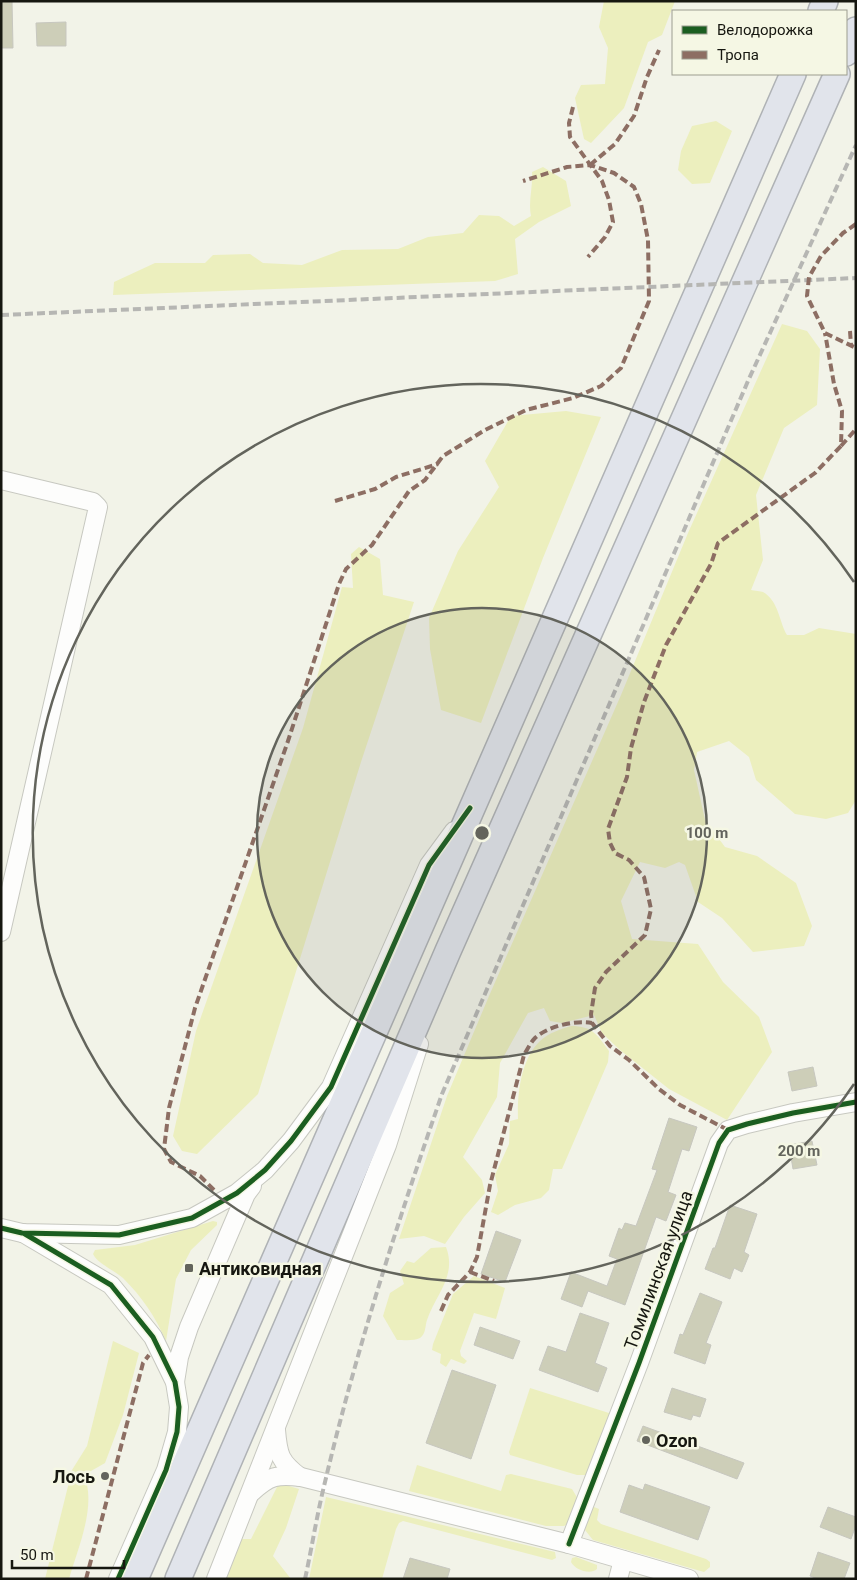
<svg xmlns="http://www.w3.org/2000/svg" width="857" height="1580" font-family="Roboto,sans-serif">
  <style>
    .green { fill: #ecefbe }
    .building { fill: #cdceb8; stroke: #c7c7bf }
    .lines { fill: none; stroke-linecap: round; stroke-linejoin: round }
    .minor-casing { stroke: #c7c8c0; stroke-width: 20 }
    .highway-casing { stroke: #afb2b5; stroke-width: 28 }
    .minor { stroke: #fdfdfc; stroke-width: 18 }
    .highway { stroke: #e1e4eb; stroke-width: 25 }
    .rail { stroke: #b6b6b3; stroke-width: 4; stroke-dasharray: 8 4; stroke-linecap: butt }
    .quiet { stroke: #8d6e63; stroke-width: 4; stroke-dasharray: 8 4; stroke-linecap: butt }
    .cycleway-casing { stroke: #f5f7e4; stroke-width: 8 }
    .cycleway { stroke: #1b5e20; stroke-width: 5 }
    .ring { fill: none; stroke: #63645c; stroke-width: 2.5 }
    .poi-dot { fill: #63645c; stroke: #f5f7e4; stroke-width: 2 }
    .labels { text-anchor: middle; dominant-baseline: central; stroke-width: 5; stroke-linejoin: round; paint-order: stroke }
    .poi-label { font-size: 18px; font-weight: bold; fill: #161710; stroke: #f5f7e4; text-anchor: start }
    .street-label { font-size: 18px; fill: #161710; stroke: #f5f7e4 }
    .centre { fill: #63645c; stroke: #f5f7e4; stroke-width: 2.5 }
    .ring-label { font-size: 15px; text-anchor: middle; font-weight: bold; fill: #63645c; stroke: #f5f7e4; stroke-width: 5; stroke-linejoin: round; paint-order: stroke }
  </style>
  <rect width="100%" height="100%" fill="#f2f3e8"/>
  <g class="green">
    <polygon points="604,1 675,1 662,35 648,42 624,108 591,143 584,139 575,98 581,85 605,84 608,48 599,27"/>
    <polygon points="716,121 732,131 710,183 692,184 678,170 681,151 692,126"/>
    <path d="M543 167 566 181 571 206 539 222 515 239 518 274 495 281 113 295 114 282 155 263H205L213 255 250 254 263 263 302 265 342 250 398 249 428 237 463 233 479 215 499 216 514 226 531 216C528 201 533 188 532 172Z"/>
    <path d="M782 324 807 331 820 349 817 405 784 428 756 495 763 560 751 590C754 591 761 591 763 592 779 601 779 622 787 635H804L819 628 856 634V800L848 813 826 819 795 814 756 780 749 757 729 741 697 752 694 770 705 820 725 847 757 856 796 883 812 926 804 946 753 952 722 918 698 902 685 865 679 862 665 868 640 862 621 901 632 939 698 944 723 982 759 1017 772 1052 727 1120 669 1089 620 1050 602 1033 594 1015 562 1023 550 1021 544 1008 528 1013 500 1063 497 1097 463 1157 482 1180 485 1193 464 1217 445 1244 424 1236 399 1239 447 1096 489 996 621 695 688 533Z"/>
    <polygon points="566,411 601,417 543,558 481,723 441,710 430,649 429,618 458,551 499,487 485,461 511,416"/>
    <polygon points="359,547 380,559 383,595 414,602 361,762 258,1094 197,1154 182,1151 173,1136 196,1031 303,728 342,587 353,588 351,554"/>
    <path d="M571 1026C593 1026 597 1035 609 1051L608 1062 562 1169H553L549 1190 541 1198 515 1205 498 1215 491 1212 498 1191 495 1175 509 1144 510 1121 518 1119C517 1094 521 1059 540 1041 548 1033 561 1029 571 1026Z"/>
    <path d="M213 1221 217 1222V1225L191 1250 176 1279 166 1341C155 1316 142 1297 123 1278 114 1270 98 1264 93 1254L95 1250 135 1245Z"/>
    <path d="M446 1247C457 1276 436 1294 427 1320 425 1326 426 1334 420 1338 415 1341 404 1340 397 1340L383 1316 390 1293 404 1284 400 1271 407 1261 414 1263 431 1248Z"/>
    <polygon points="474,1276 505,1288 496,1319 474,1313 460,1351 461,1356 467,1361 464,1364 451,1359 446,1367 440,1363 441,1354 432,1350 433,1344 453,1294"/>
    <path d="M113 1341 139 1353 123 1415 105 1463 84 1475C97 1505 78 1548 69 1579H45L72 1470 87 1446Z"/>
    <polygon points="530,1388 609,1413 612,1417 588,1475 577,1475 510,1455 509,1452"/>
    <polygon points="417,1465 501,1491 506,1475 511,1474 572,1489 578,1499 569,1523 564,1526 546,1526 409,1491"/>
    <polygon points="279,1483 299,1489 286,1528 273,1556 291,1579 225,1579 237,1539 251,1539"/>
    <polygon points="326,1497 555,1552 556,1558 552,1560 403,1521 399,1523 396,1529 382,1579 309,1579"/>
    <polygon points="594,1507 599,1509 597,1520 601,1524 706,1559 710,1562 710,1567 704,1572 593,1540 585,1530 590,1510"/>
    <path d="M576 1557 597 1565V1569C590 1575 575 1570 571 1562L572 1558Z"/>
  </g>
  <g class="building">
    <polygon points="1,1 12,1 13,48 1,48"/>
    <polygon points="66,22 66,46 37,46 36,23"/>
    <polygon points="813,1067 817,1086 792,1091 788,1072"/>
    <polygon points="669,1118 697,1127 689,1151 682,1149 668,1192 676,1195 666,1221 656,1217 625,1305 588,1291 582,1307 561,1299 571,1272 607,1286 617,1259 609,1256 619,1228 622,1230 625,1223 636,1226 657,1170 652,1169"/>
    <polygon points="812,1141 817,1165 793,1169 789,1145"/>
    <polygon points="730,1205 757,1214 744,1252 749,1255 742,1272 734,1268 730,1279 705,1269 713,1248 715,1248"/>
    <polygon points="496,1231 521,1240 505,1282 481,1274"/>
    <polygon points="700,1293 722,1302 706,1343 711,1345 705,1364 674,1353 680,1334 683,1335"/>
    <polygon points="580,1313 609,1323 595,1363 607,1368 598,1392 539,1370 548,1346 566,1352"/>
    <polygon points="480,1327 520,1341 513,1359 474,1345"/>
    <polygon points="452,1370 496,1385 471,1459 426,1443"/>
    <polygon points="672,1388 706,1399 700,1417 693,1415 691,1420 664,1412"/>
    <polygon points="643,1426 744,1463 737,1479 637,1441"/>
    <polygon points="645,1484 710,1507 698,1540 620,1512 629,1485 643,1490"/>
    <polygon points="828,1507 856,1517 856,1525 851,1539 820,1527"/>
    <polygon points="818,1552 850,1563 844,1579 818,1579 810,1576"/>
    <polygon points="410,1558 450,1569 447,1579 403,1579"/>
  </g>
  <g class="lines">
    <defs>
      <g id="minor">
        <polyline points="1,480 93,502 98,507 1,932"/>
        <polyline points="1,1228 22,1233 119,1235 192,1218 237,1193 265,1170 291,1141 331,1087 429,865 454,831"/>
        <polyline points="23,1233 111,1285 153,1337 175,1382 179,1407 177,1432 166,1470 118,1579"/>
        <polyline points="175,1382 179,1357 189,1327 246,1194 252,1186"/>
        <path d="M276 1430C278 1455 280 1462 300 1477"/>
        <path d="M252 1492C269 1476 277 1474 301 1477L569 1544 689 1579"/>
        <polyline points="569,1544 639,1363 719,1143 728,1130 747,1124 793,1113 856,1102"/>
        <polyline points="216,1579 387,1145 419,1044"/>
        <polyline points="618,1579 623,1560"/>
      </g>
      <g id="highway">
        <polyline points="821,11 825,1"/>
        <polyline points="846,53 856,30"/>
        <polyline points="135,1579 793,74"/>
        <polyline points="178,1579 448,951 837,74"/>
      </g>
    </defs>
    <use href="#minor" class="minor-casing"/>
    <use href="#highway" class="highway-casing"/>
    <use href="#minor" class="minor"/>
    <use href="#highway" class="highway"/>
    <g class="rail">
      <polyline points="1,315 856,278"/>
      <path d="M305 1579C312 1547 317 1514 325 1482 356 1351 398 1221 442 1094L748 381 856 145"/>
    </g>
    <g class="quiet">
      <polyline points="573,107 569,123 570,137 602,181 609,200 613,222 605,237 588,257"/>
      <polyline points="590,165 615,144 634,116 647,77 659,50"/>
      <polyline points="856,224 843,233 821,256 809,277 807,296 825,333 856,348"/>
      <polyline points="850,331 851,345"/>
      <polyline points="841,446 856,429"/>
      <polyline points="335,501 375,489 396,477 438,464"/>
      <polyline points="728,1130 680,1105 659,1089 629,1060 610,1046 592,1023 591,1014 595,988 606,972 645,935 651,909 644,877 629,860 615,853 610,843 608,829 627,777 631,748 644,702 666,645 711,564 718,543 815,473 841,446 842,411 834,384 825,333"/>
      <polyline points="214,1190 200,1176 171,1162 164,1149 169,1108 195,1008 288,741 339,584 346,569 372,545 409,491 425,480 443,456 485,430 526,410 573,398 601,386 621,368 649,301 648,240 641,204 634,187 614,173 590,165 567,167 523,181"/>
      <polyline points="470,1272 494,1281"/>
      <path d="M441 1311 448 1295 470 1272 477 1257 490 1185 524 1055C527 1050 531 1042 535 1038 548 1026 575 1020 592 1023"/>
      <polyline points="86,1579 143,1363 149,1355"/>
    </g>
    <defs>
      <g id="cycleway">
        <polyline points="1,1228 22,1233 119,1235 192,1218 237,1193 265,1170 291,1141 331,1087 429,865 470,808"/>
        <polyline points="25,1234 111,1285 153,1337 175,1382 179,1407 177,1432 166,1470 118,1579"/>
        <polyline points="569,1544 639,1363 719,1143 728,1130 747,1124 793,1113 856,1102"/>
      </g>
    </defs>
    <use href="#cycleway" class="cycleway-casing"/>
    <use href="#cycleway" class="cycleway"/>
  </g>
  <circle cx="482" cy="833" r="225" fill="#63645c" fill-opacity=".12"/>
  <g class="ring">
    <circle cx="482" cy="833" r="225"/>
    <path d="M854 1084A449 449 0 1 1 854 582"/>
  </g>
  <g class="poi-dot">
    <rect x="184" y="1263" width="10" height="10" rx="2.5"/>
    <circle cx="646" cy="1440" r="5"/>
    <circle cx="105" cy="1476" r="5"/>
  </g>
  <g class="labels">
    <g class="poi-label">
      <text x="199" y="1268">Антиковидная</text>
      <text x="656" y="1440">Ozon</text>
      <text x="95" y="1476" text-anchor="end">Лось</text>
    </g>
    <g class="street-label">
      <text transform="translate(658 1270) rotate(-70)">Томилинская улица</text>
    </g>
  </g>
  <circle cx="482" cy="833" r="8" class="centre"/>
  <g class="ring-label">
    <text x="707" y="838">100 m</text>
    <text x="799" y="1156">200 m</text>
  </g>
  <rect width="857" height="1580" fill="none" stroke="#161710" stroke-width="5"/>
  <rect x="672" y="10" width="175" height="65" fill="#f5f7e4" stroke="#9c9d8f"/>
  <rect x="682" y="26" width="25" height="8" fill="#1b5e20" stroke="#9c9d8f"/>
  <text x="717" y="35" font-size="15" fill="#161710">Велодорожка</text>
  <rect x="682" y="51" width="25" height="8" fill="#8d6e63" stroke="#9c9d8f"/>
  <text x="717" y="60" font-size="15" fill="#161710">Тропа</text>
  <path d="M12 1560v8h112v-8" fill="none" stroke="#161710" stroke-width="2.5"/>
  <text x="20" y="1560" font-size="15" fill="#161710" stroke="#f5f7e4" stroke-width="4" paint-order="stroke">50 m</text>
</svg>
